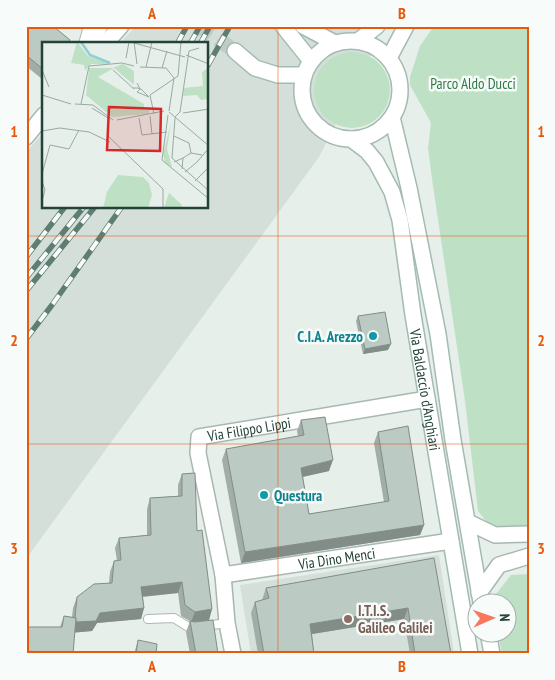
<svg xmlns="http://www.w3.org/2000/svg" width="555" height="680" font-family="'PT Sans Narrow',sans-serif">
  <style>
    .built { fill: #d4dfd9 }
    .green { fill: #bee1c5 }
    .lines { fill: none; stroke-linecap: round; stroke-linejoin: round }
    .secondary-tunnel { stroke: #bfccc6; stroke-width: 15; stroke-dasharray: 15 8; stroke-linecap: butt }
    .service-casing { stroke: #a8b8b1; stroke-width: 10 }
    .minor-casing { stroke: #a8b8b1; stroke-width: 18 }
    .secondary-casing { stroke: #a3bbb1; stroke-width: 18 }
    .service { stroke: #fff; stroke-width: 8 }
    .minor { stroke: #fff; stroke-width: 15 }
    .secondary { stroke: #fff; stroke-width: 15 }
    .rail-casing { stroke: #5e7d73; stroke-width: 5.5 }
    .rail { stroke: #f7fbf9; stroke-width: 4; stroke-dasharray: 11; stroke-linecap: butt }
    .wall { fill: #a1aea8 }
    .shaded-wall { fill: #838d88 }
    .building { fill: #bbcac3; stroke: #838d88 }
    .grid { fill: none; stroke: #e8590c; stroke-width: 1; stroke-opacity: 0.55 }
    .culture-dot { fill: #0f9aa8; stroke: #f7fbf9; stroke-width: 2 }
    .education-dot { fill: #8d6e63; stroke: #f7fbf9; stroke-width: 2 }
    .labels { text-anchor: middle; dominant-baseline: central; stroke-width: 5; stroke-linejoin: round; paint-order: stroke }
    .park-label { font-size: 15px; fill: #2c7b45; stroke: #f7fbf9 }
    .culture-label { font-size: 15px; font-weight: bold; fill: #0d838f; stroke: #f7fbf9; text-anchor: end }
    .street-label { font-size: 15px; fill: #234238; stroke: #f7fbf9 }
    .education-label { font-size: 15px; font-weight: bold; fill: #785e54; stroke: #f7fbf9; text-anchor: start }
    .inset-river { fill: none; stroke: #8dcfd5; stroke-width: 2.5 }
    .inset-road { fill: none; stroke: #98aaa3; stroke-width: 1 }
    .view { fill: #d62828; fill-opacity: 0.15; stroke: #d62828; stroke-width: 2.5 }
    .inset-edge { fill: none; stroke: #234238; stroke-width: 2.5 }
    .neatline { fill: none; stroke: #e8590c; stroke-width: 2 }
    .grid-label { font-size: 16px; text-anchor: middle; font-weight: bold; fill: #e8590c }
  </style>
  <rect width="100%" height="100%" fill="#e6efea"/>
  <g class="built">
    <polygon points="136,26 374,26 378,41 319,157 26,559 26,152 44,132 44,208 208,208 208,44 119,44"/>
    <polygon points="439,555 454,654 251,654 240,585"/>
  </g>
  <g class="green">
    <polygon points="434,26 529,26 529,529 493,530 478,511 465,401 432,179 428,148 431,123 410,85 410,77 420,46"/>
    <circle cx="352" cy="90" r="38"/>
    <polygon points="529,574 529,654 502,654 498,633 508,632 508,602 493,602 492,599 511,575"/>
  </g>
  <g class="lines">
    <polyline class="secondary-tunnel" points="199,26 235,51"/>
    <defs>
      <g id="service">
        <polyline points="83,44 88,26"/>
        <polyline points="148,619 174,618 190,628 227,623"/>
      </g>
      <g id="minor">
        <polyline points="468,522 495,535 529,534"/>
        <path id="s1" d="M223 575 451 541"/>
        <polyline points="479,593 499,565 529,556"/>
        <path id="s2" d="M233 654 227 623 223 575 198 453 199 437 427 399"/>
      </g>
      <g id="secondary">
        <polyline points="283,26 311,61"/>
        <polyline points="303,26 335,43"/>
        <circle cx="351" cy="90" r="49"/>
        <polyline points="358,41 377,26"/>
        <polyline points="90,44 100,26"/>
        <polyline points="105,44 121,26"/>
        <polyline points="235,51 255,68 278,75 304,75"/>
        <polyline points="389,58 406,26"/>
        <polyline points="392,117 409,188 438,334 453,440 481,602"/>
        <polyline points="26,137 44,115"/>
        <path id="s3" d="M351 139 367 151 376 162 392 192 400 220 413 315 470 654"/>
        <polyline points="488,632 492,654"/>
      </g>
    </defs>
    <use href="#service" class="service-casing"/>
    <use href="#minor" class="minor-casing"/>
    <use href="#secondary" class="secondary-casing"/>
    <use href="#service" class="service"/>
    <use href="#minor" class="minor"/>
    <use href="#secondary" class="secondary"/>
    <defs>
      <g id="rail">
        <polyline points="177,44 187,26"/>
        <polyline points="190,44 200,26"/>
        <polyline points="200,44 210,26"/>
        <polyline points="208,65 230,26"/>
        <polyline points="26,257 64,208"/>
        <polyline points="26,278 83,208"/>
        <polyline points="26,291 94,208"/>
        <polyline points="26,339 52,305 121,208"/>
      </g>
    </defs>
    <use href="#rail" class="rail-casing"/>
    <use href="#rail" class="rail"/>
  </g>
  <g class="wall">
    <polygon points="26,26 70,40 69,44 44,44 44,77 42,79 26,66"/>
    <polygon points="358,316 388,350 363,354 356,321"/>
    <polygon points="301,420 329,471 303,477 309,514 384,502 374,443 378,432 424,525 420,535 241,563 222,460 226,449 298,436 297,431"/>
    <polygon points="182,474 197,531 212,609 209,620 218,654 190,654 186,632 190,621 181,616 178,593 143,597 144,608 141,619 97,623 92,631 75,632 60,627 64,616 72,617 73,608 77,597 109,583 110,572 114,561 117,561 115,548 119,538 147,535 147,509 150,498 178,496 178,485"/>
    <polygon points="434,558 451,654 410,654 404,619 312,634 314,654 258,654 251,613 255,602 262,600 266,588"/>
    <polygon points="138,640 156,654 134,654"/>
  </g>
  <g class="shaded-wall">
    <polygon points="391,344 388,350 363,354 365,349"/>
    <polygon points="333,460 329,471 297,478 301,468"/>
    <polygon points="424,525 420,535 241,563 245,552"/>
    <polygon points="182,582 178,593 137,597 141,587"/>
    <polygon points="144,608 141,619 97,623 92,631 71,633 75,622 100,613"/>
    <polygon points="408,608 404,619 306,635 310,624"/>
    <polygon points="212,609 209,620 191,622 195,612"/>
    <polygon points="26,651 73,654 26,654"/>
  </g>
  <g class="building">
    <polygon points="26,26 53,26 70,40 67,44 44,44 44,70 26,55"/>
    <polygon points="385,312 391,344 365,349 358,316"/>
    <polygon points="325,417 333,460 301,468 309,514 389,501 378,432 408,426 424,525 245,552 226,449 304,435 301,420"/>
    <polygon points="195,473 197,531 202,530 212,609 195,612 185,605 182,582 141,587 144,608 100,613 96,621 76,622 76,618 75,618 77,597 94,584 112,583 114,561 121,560 119,538 151,535 150,498 182,496 182,474"/>
    <polygon points="434,558 451,654 415,654 408,608 310,624 314,654 264,654 255,602 269,598 266,588"/>
    <polygon points="64,616 76,618 73,654 26,651 26,627 62,627"/>
    <polygon points="213,620 218,654 196,654 190,621 195,622"/>
    <polygon points="138,640 157,644 156,654 136,654"/>
  </g>
  <path class="grid" d="M278 26V654M26 236H529M26 444H529"/>
  <g class="culture-dot">
    <circle cx="373" cy="336" r="5"/>
    <circle cx="264" cy="495" r="5"/>
  </g>
  <circle class="education-dot" cx="348" cy="619" r="5"/>
  <g class="labels">
    <g class="park-label">
      <text x="473" y="83">Parco Aldo Ducci</text>
    </g>
    <g class="culture-label">
      <text x="363" y="336">C.I.A. Arezzo</text>
      <text x="274" y="495" text-anchor="start">Questura</text>
    </g>
    <g class="street-label">
      <text stroke="none"><textPath href="#s3" startOffset="269">Via Baldaccio d'Anghiari</textPath></text>
      <text stroke="none"><textPath href="#s2" startOffset="271">Via Filippo Lippi</textPath></text>
      <text stroke="none"><textPath href="#s1" startOffset="115">Via Dino Menci</textPath></text>
    </g>
    <g class="education-label">
      <text x="358" y="610">I.T.I.S.<tspan x="358" dy="17">Galileo Galilei</tspan></text>
    </g>
  </g>
  <g transform="translate(42 42)">
    <rect width="166" height="166" fill="#e6efea"/>
    <path d="M35 0 46 14 68 22H49L43 29 42 23 29 21ZM81 22 92 29V43L72 26 56 35 102 62V68H108L106 72 70 75 44 53 47 26H70ZM166 26V57L159 58 155 53 141 54 142 46 161 44 160 30ZM129 81 125 107 130 125 123 121 121 112ZM76 133 101 135 107 141 110 153 106 166H61L65 150ZM127 151 140 163 138 166H122Z" fill="#bee1c5"/>
    <path class="inset-river" d="M39 0 48 13 68 21"/>
    <path class="inset-road" d="M92 0 95 22M92 1 143 15M144 13 167 22M84 16 87 0M98 25 124 26 132 36 127 69M104 25 110 0M120 26 125 9M0 28 7 45M71 28 92 47M91 46H96L98 47H99L107 55 95 50 98 47 95 41M0 53 29 62M33 62 51 63 71 78M39 62 47 24 80 21 92 24M50 66 66 76M127 70 167 104M141 71 167 67M112 72 108 53 136 34 139 0M126 73 120 118 167 157M108 74 110 92M133 75 138 70 147 9 157 6M97 76 100 93 125 90M133 76 130 116 167 149M75 78 122 69M0 89 18 86 47 90 68 100M66 94 121 147V166M132 94 147 101 149 111M141 116 149 111 160 113M132 120 141 116 140 127M155 120 167 106M143 130 155 120M0 132 8 103 27 107 37 88M0 139 3 148 0 159M153 139 167 125"/>
    <path class="view" d="M67 65 119 67 118 109 65 108Z"/>
    <rect width="166" height="166" class="inset-edge"/>
  </g>
  <rect width="555" height="680" fill="none" stroke="#f7fbf9" stroke-width="55"/>
  <g transform="translate(492 618) rotate(88)"><circle r="24" fill="#f7fbf9" stroke="#a2b1ac"/>
  <path d="M0-4L9 19L0 12L-9 19Z" fill="#f7775c"/>
  <text y="-8" font-size="14" font-weight="bold" text-anchor="middle" fill="#234238">N</text>
  </g>
  <rect x="28" y="28" width="500" height="624" class="neatline"/>
  <g class="grid-label">
    <text x="152" y="19">A</text>
    <text x="402" y="19">B</text>
    <text x="14" y="137">1</text>
    <text x="541" y="137">1</text>
    <text x="14" y="346">2</text>
    <text x="541" y="346">2</text>
    <text x="14" y="554">3</text>
    <text x="541" y="554">3</text>
    <text x="152" y="672">A</text>
    <text x="402" y="672">B</text>
  </g>
</svg>
